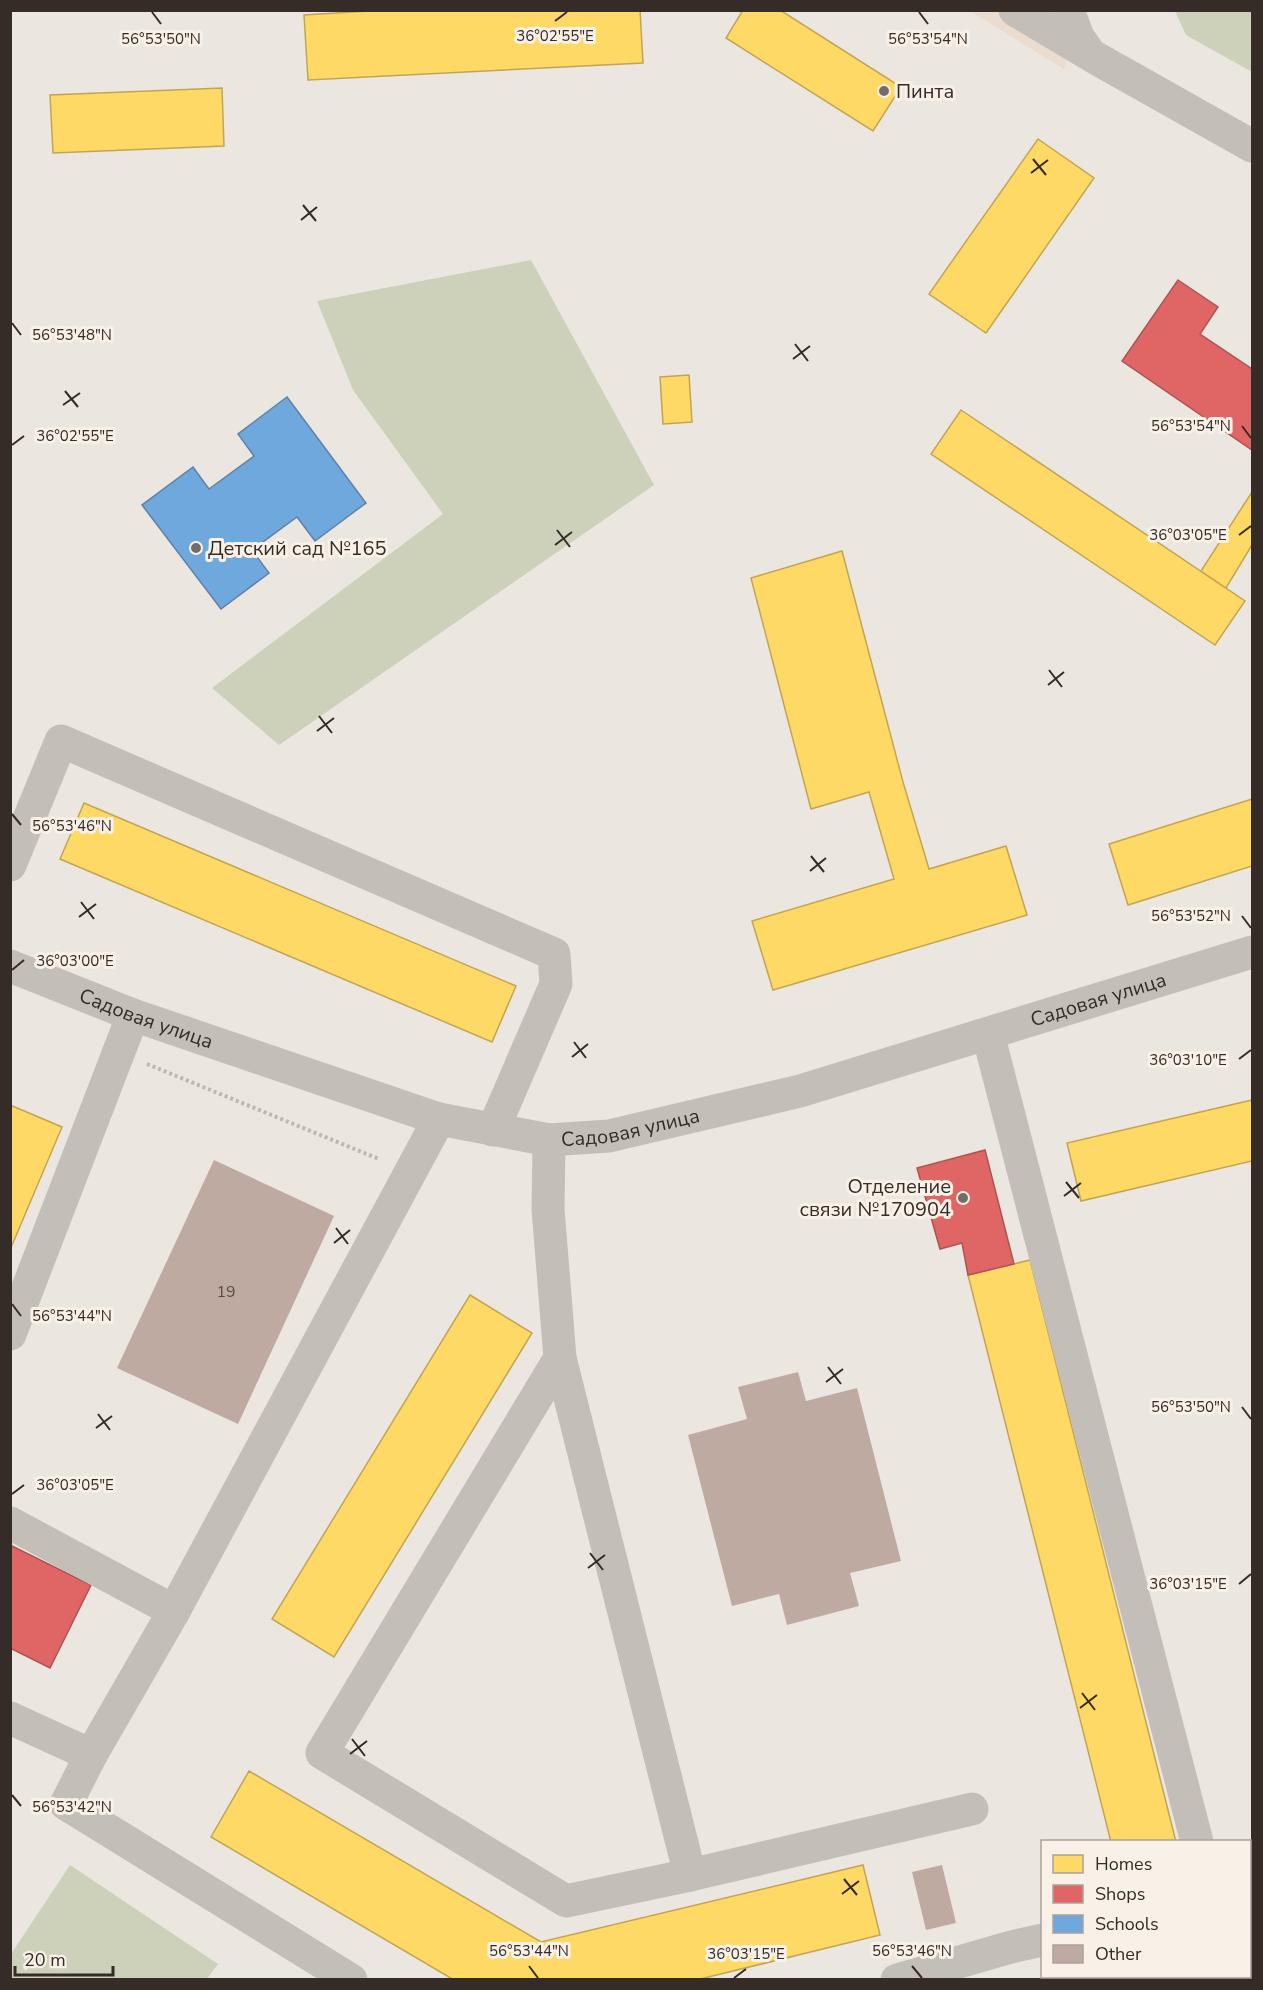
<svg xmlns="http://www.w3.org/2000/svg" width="1263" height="1990" font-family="'Nunito Sans',sans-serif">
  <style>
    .green { fill: #cdd1ba }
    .plaza { fill: #eaddd0 }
    .homes { fill: #ffd966; stroke: #c2a553; stroke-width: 1.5 }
    .shops { fill: #e06666; stroke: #ad5453; stroke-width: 1.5 }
    .schools { fill: #6fa8dc; stroke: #5e82a6; stroke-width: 1.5 }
    .building { fill: #bfaaa2 }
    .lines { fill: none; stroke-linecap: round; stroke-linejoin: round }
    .path { stroke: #bdb6b1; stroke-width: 4; stroke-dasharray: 3 3; stroke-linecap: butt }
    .minor { stroke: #c4beb9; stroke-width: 33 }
    .ticks { fill: none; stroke: #352b27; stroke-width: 2 }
    .poi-dot { fill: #756c68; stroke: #f9f0e7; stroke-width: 2 }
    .labels { text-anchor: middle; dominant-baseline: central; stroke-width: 6; stroke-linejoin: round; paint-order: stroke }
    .number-label { font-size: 16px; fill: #584b46 }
    .poi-label { font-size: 20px; fill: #352b27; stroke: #f9f0e7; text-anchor: start }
    .street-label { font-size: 20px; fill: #352b27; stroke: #f9f0e7 }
    .ticks-label { font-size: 15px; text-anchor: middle; fill: #352b27; stroke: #f9f0e7; stroke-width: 6; stroke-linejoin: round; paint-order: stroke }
  </style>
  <rect width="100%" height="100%" fill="#ece6e0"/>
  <g class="green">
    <polygon points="1175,11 1252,11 1252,72 1186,35"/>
    <polygon points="531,260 654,485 279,745 212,688 443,514 353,390 317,301"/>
    <polygon points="70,1865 218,1964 207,1979 11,1979 11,1954"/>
  </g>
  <polygon class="plaza" points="970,11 1084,11 1064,69"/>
  <g class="homes">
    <polygon points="385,10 640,10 643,63 308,80 304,15"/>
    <polygon points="743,10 780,10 901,87 873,131 726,38"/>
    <polygon points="222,88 224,146 53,153 50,95"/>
    <polygon points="1038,139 1094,178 986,333 929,294"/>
    <polygon points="689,375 692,422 663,424 660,377"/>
    <polygon points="961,410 1245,601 1215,645 931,454"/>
    <polygon points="1252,492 1252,545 1226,588 1201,571"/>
    <polygon points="842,551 903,782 929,869 1006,846 1027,915 773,990 752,921 894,879 869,792 811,809 751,578"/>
    <polygon points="1252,799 1252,866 1128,905 1109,844"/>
    <polygon points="84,803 516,986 492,1042 60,859"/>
    <polygon points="1252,1100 1252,1161 1081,1201 1067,1143"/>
    <polygon points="10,1105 62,1127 10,1250"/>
    <polygon points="1030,1260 1176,1842 1111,1842 968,1275"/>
    <polygon points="470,1295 532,1333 334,1657 272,1619"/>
    <polygon points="249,1771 541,1942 863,1865 880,1935 696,1980 454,1980 211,1837"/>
  </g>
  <g class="shops">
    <polygon points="1178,280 1218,307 1200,334 1252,369 1252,450 1122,361"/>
    <polygon points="985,1150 1014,1264 968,1275 962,1243 940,1249 917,1168"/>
    <polygon points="10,1545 91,1585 50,1668 10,1648"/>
  </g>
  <polygon class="schools" points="287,397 366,503 315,541 297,517 252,550 269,573 221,609 142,505 193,467 209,489 254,456 238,434"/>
  <g class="building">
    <polygon points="214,1160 334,1216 238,1424 117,1368"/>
    <polygon points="798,1372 806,1401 857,1388 901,1561 850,1573 859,1606 787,1625 779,1594 732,1606 688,1435 747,1419 738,1387"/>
    <polygon points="942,1865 956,1923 926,1930 912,1872"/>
  </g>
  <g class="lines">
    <polyline class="path" points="147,1064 379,1159"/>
    <g class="minor">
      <polyline points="1015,10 1094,57 1252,146"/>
      <polyline points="1068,10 1078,37 1090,54"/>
      <polyline points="10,865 61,741 554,954 556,984 493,1130"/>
      <path id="s1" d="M10 966 133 1015 439 1119 549 1140 609 1136 800 1091 1252 952"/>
      <polyline points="988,1034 1197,1842"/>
      <polyline points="549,1140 548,1209 560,1358 690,1875"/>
      <polyline points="10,1334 133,1015"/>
      <polyline points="560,1358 322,1753 566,1901 690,1875 972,1809"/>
      <polyline points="10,1523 174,1611 439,1119"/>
      <polyline points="174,1611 91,1755 66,1804 351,1980"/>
      <polyline points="10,1718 91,1755"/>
      <polyline points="1250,1889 1252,1888"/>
      <polyline points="1232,1976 1233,1980"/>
      <polyline points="897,1980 1011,1947 1042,1940"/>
    </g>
  </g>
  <path class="ticks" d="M152 12 161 24M919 12 928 24M555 21 567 12M1033 159 1046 175M1031 173 1048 160M303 205 316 221M301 220 317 207M12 323 21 335M795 344 808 361M793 359 810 346M65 391 78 407M63 405 80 393M1242 426 1251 438M12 445 24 436M557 530 570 547M1239 535 1251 526M555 545 572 532M1049 670 1062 687M1048 685 1064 672M319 716 332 733M317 731 334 718M12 814 21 825M811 856 824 872M810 871 826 858M81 902 94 919M1242 916 1251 928M79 917 96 904M12 970 24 960M574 1042 586 1058M572 1057 588 1044M1239 1059 1251 1050M1066 1182 1079 1198M1064 1196 1081 1183M336 1228 348 1244M334 1243 350 1230M12 1304 21 1316M828 1367 841 1384M826 1382 843 1369M1242 1407 1251 1419M98 1414 110 1430M96 1428 112 1416M12 1494 24 1485M590 1553 603 1570M588 1568 605 1555M1239 1584 1251 1574M1082 1693 1095 1710M1080 1708 1097 1695M352 1739 365 1756M350 1754 367 1741M12 1795 21 1806M844 1879 857 1895M842 1894 859 1881M529 1966 538 1978M912 1966 922 1978M734 1978 746 1969"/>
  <g class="poi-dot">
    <circle cx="884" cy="91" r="6"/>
    <circle cx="196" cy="548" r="6"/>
    <circle cx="963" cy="1198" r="6"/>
  </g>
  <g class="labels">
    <g class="number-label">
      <text x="226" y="1292">19</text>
    </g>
    <g class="poi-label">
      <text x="896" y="91">Пинта</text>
      <text x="208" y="548">Детский сад №165</text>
      <text x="951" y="1186" text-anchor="end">Отделение<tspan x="951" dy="23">связи №170904</tspan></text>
    </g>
    <g class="street-label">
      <text stroke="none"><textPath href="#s1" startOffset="1136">Садовая улица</textPath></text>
      <text stroke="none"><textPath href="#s1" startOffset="146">Садовая улица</textPath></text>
      <text stroke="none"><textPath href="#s1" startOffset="650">Садовая улица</textPath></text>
    </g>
  </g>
  <g class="ticks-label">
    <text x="555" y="41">36°02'55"E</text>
    <text x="161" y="44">56°53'50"N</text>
    <text x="928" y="44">56°53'54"N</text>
    <text x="72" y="340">56°53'48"N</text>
    <text x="1191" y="431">56°53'54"N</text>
    <text x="75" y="441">36°02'55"E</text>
    <text x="1188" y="540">36°03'05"E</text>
    <text x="72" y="831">56°53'46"N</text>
    <text x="1191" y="921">56°53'52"N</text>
    <text x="75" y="966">36°03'00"E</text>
    <text x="1188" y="1065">36°03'10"E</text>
    <text x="72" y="1321">56°53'44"N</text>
    <text x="1191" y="1412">56°53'50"N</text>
    <text x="75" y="1490">36°03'05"E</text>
    <text x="1188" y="1589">36°03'15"E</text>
    <text x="72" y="1812">56°53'42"N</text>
    <text x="529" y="1956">56°53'44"N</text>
    <text x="912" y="1956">56°53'46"N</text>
    <text x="746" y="1959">36°03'15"E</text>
  </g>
  <rect width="1263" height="1990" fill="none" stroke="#352b27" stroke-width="24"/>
  <rect x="1041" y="1840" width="210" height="138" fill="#f9f0e7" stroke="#aba19a" stroke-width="1.5"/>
  <rect x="1053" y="1855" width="30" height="18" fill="#ffd966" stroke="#aba19a" stroke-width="1.5"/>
  <text x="1095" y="1870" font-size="18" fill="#352b27">Homes</text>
  <rect x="1053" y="1885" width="30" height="18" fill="#e06666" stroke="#aba19a" stroke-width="1.5"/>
  <text x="1095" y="1900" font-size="18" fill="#352b27">Shops</text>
  <rect x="1053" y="1915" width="30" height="18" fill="#6fa8dc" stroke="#aba19a" stroke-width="1.5"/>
  <text x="1095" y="1930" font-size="18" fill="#352b27">Schools</text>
  <rect x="1053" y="1945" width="30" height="18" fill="#bfaaa2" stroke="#aba19a" stroke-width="1.5"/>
  <text x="1095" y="1960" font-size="18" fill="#352b27">Other</text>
  <path d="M15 1966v9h98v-9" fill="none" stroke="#352b27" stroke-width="3"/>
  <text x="24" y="1966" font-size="18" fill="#352b27" stroke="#f9f0e7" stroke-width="4.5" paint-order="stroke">20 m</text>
</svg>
